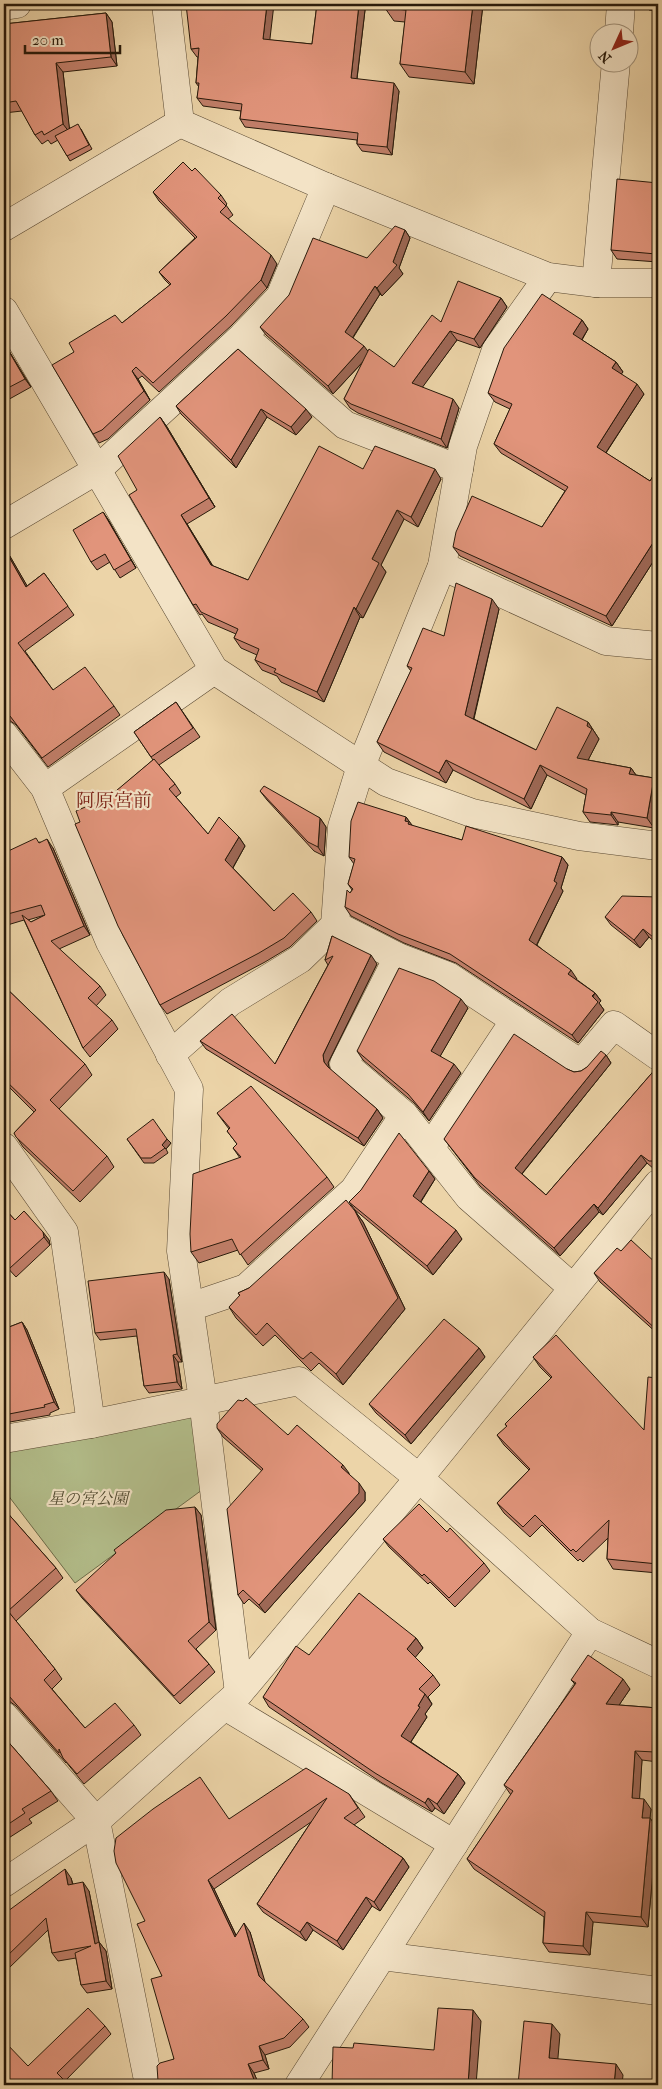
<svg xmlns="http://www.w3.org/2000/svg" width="662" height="2089" font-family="'IM FELL French Canon','Noto Serif JP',serif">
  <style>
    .green { fill: #b3be8b; stroke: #6d6c4a }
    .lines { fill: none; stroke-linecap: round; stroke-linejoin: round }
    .street-casing { stroke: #584832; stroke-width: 29 }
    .street { stroke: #f3e3c6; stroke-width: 28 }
    .wall { fill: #c27f6a; stroke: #27190a; fill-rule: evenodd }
    .shaded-wall { fill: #9e6856; stroke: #27190a }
    .building { fill: #e1947b; stroke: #27190a }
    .labels { text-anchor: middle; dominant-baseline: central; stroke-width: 4.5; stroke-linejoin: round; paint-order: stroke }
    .park-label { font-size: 16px; font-style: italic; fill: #514b31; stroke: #f3e3c6 }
    .quarter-label { font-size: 19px; fill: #7a1f14; stroke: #f3e3c6 }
  </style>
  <rect width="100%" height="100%" fill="#ecd4a8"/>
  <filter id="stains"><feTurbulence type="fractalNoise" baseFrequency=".004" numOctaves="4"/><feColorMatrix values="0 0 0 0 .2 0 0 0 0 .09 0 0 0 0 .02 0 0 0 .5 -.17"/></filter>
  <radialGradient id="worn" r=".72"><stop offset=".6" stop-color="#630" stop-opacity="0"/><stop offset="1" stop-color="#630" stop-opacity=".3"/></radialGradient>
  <polygon class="green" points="189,1415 199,1426 206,1487 75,1583 4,1490 4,1452"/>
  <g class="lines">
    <defs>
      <g id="street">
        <polyline points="166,4 180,123"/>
        <polyline points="4,6 17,4"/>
        <polyline points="619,32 621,4"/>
        <polyline points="180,123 326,187 548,277 596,283 658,283"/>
        <polyline points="4,227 180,123"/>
        <polyline points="596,283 616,62"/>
        <polyline points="4,311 214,670 386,782 472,813 579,836 658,846"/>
        <polyline points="243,336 345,425 459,469"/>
        <polyline points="4,525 97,470 243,336 280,297 326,187"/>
        <polyline points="442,566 606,641 658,646"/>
        <polyline points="4,735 45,788 110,942 189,1089 181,1251 203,1400 239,1693"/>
        <polyline points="45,788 214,670"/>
        <polyline points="335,925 398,957 448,976 581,1064 614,1025 658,1056"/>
        <polyline points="398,957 344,1064 404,1115 469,1197 573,1288"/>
        <polyline points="170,1055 230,1002 300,959 335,925 342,827 361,766 442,566 463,446 496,350 548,277"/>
        <polyline points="4,1147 64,1232 91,1424"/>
        <polyline points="430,1148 515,1020"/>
        <polyline points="190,1307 246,1288 354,1190 404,1115"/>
        <polyline points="4,1439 91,1424 299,1381 419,1478 590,1632 658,1664"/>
        <polyline points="225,1706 454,1844"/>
        <polyline points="4,1716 96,1821 149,2085"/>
        <polyline points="4,1883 96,1821 239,1693 419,1478 658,1184"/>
        <polyline points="382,1956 658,1991"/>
        <polyline points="299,2085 590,1632"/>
      </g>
    </defs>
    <use href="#street" class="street-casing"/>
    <use href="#street" class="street"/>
  </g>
  <g class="wall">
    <polygon points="317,4 361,4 365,10 357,79 399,91 392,155 362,151 357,144 357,140 245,127 240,119 241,111 203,106 197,98 199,87 196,83 198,57 197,57 191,49 269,40 312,44"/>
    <polygon points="483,4 474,84 409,77 400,64 405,22 394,21 385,8"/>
    <polygon points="644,4 658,4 658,11 649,10"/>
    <polygon points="106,13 112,22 117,66 63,72 69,128 81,129 92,149 70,161 58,140 51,144 48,140 42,144 35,135 22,111 4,113 4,24"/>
    <polygon points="192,171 221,195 227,204 226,205 233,215 228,219 277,264 267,288 232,325 159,392 142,376 138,379 150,400 108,439 99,443 93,434 74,352 122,323 170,285 165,280 159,272 195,238 159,201 153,192"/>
    <polygon points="658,183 658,262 617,259 611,250"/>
    <polygon points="405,230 410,238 399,268 403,274 382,296 380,294 353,338 368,351 394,367 441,322 501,298 507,307 480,348 457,340 422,387 459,408 447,448 358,413 350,408 344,399 363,362 333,394 266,335 260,327 367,258"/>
    <polygon points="582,320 588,329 582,340 616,362 623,372 621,374 644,394 606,453 650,481 658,468 658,554 612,626 460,556 453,547 542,527 565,491 501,453 494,444 510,409 495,402 488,393"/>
    <polygon points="4,343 9,351 31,387 4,402"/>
    <polygon points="238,349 312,417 296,435 267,417 236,468 181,414 176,406"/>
    <polygon points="160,417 167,427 215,507 187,524 213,566 248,580 363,469 441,479 418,527 404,519 381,565 386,572 363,618 360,617 324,702 281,682 277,676 262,670 255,660 257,655 241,648 234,638 236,634 208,622 202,614 200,615 193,605 137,490"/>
    <polygon points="103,512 109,521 136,568 120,578 110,562 97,570 91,562"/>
    <polygon points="4,546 27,586 44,573 74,615 25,651 53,690 114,706 120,715 48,767 16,725 9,720 4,720"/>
    <polygon points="499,609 474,719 536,750 588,722 599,739 588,760 631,768 636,775 654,778 658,784 658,804 654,828 618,822 618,825 590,822 583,812 586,795 547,775 531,809 453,770 446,783 384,752 377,742 411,671 407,666 444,636"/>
    <polygon points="176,702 200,737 159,765 175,784 181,793 176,797 208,834 239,837 245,846 233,868 274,911 311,912 317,921 290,947 265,962 167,1014 160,1005 80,822 153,760 134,732"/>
    <polygon points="260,791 320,818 326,827 324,856 314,851 267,800"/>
    <polygon points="406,817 412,826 462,840 562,857 568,865 561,888 563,891 537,945 577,979 576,979 595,993 601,1001 599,1003 604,1010 578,1043 456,963 404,943 351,916 345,907 350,893 352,890 348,884 354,864 349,857"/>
    <path d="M40 842 53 848 90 935 59 949 100 986 106 995 96 1006 112 1020 118 1029 90 1057 83 1048 24 920 4 926V853ZM45 915 31 922 28 920Z"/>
    <polygon points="658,897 658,945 649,937 640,948 611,925 605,917"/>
    <polygon points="332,936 377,964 328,1063 329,1069 377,1109 383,1118 364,1146 206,1049 200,1041 275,1064 328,965 325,960"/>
    <polygon points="4,986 85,1064 92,1075 59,1109 107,1156 114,1167 80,1202 23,1147 14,1133 34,1112 4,1082"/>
    <polygon points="468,1008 440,1056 461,1073 429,1121 414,1103 363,1060 357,1051"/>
    <polygon points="606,1055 611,1063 522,1174 546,1195 658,1066 658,1169 654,1169 647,1163 603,1215 599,1212 560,1256 480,1186 444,1139 567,1069 574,1072 581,1071"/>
    <polygon points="217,1113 327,1177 334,1187 248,1265 238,1250 199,1263 191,1252 240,1158 233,1148 237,1144 227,1131 229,1129"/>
    <polygon points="127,1139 171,1143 166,1149 168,1153 154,1163 144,1163"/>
    <polygon points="429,1171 435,1179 421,1202 462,1239 433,1275 355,1210 349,1202"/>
    <polygon points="4,1208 15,1220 24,1211 49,1240 50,1245 16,1277 4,1264"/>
    <polygon points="355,1211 363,1222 405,1309 343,1385 319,1363 311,1371 275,1335 263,1346 236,1318 229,1307 240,1296 238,1293 249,1288"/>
    <polygon points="621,1251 658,1265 658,1334 600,1282 594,1273"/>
    <polygon points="169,1279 182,1362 178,1362 182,1389 149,1393 144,1386 137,1336 100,1340 95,1333"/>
    <polygon points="22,1322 27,1330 59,1409 50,1413 50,1415 4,1423 4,1329"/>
    <polygon points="479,1348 485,1357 411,1444 376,1413 369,1404"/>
    <polygon points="533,1357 644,1430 657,1378 658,1361 658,1573 613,1569 607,1559 608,1538 583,1562 580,1559 578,1561 542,1525 530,1537 504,1513 497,1503 529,1470 504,1445 497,1435 507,1427 505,1424 551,1378 540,1367"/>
    <polygon points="217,1428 288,1435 349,1473 349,1474 365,1492 365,1501 265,1613 249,1599 244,1604 238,1595 262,1471 223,1437"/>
    <polygon points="4,1500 8,1506 4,1509 56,1568 63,1578 16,1621 55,1669 62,1679 52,1689 85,1728 134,1725 141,1735 84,1784 66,1762 66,1763 16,1706 9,1701 4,1694 4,1689 8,1685 4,1680"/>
    <polygon points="195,1507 201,1515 216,1630 196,1649 209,1664 215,1672 180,1704 82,1598 76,1590"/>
    <polygon points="447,1532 484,1563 490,1571 455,1607 430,1582 428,1584 389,1547 383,1539"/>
    <polygon points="416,1638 423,1648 415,1657 433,1675 440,1685 428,1697 432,1704 425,1714 427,1717 411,1742 458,1774 465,1783 444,1814 435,1808 432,1812 382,1783 269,1707 263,1697 309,1655"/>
    <polygon points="571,1680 630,1689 619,1705 658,1708 658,1762 642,1760 639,1799 651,1809 650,1818 657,1828 648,1927 593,1922 590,1955 549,1952 543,1943 544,1917 474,1869 467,1859 511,1795 504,1785 575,1684"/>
    <polygon points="4,1737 51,1791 58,1801 29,1819 32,1823 4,1841"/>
    <polygon points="349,1794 365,1817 354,1825 403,1858 409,1867 380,1911 372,1906 343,1950 313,1930 306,1941 263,1912 257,1904 311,1822 214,1889 236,1935 250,1932 264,1981 303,2019 309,2027 290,2047 265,2055 269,2069 254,2073 259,2085 155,2085 174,2059 162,1976 145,1921 229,1819"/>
    <polygon points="71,1878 73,1884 89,1891 99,1942 106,1951 112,1989 87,1993 81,1985 76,1958 58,1961 52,1953 48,1930 9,1968 7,1965 4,1968 4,1914"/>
    <polygon points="105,2026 111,2034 65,2081 68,2085 4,2085 28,2066"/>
  </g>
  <g class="shaded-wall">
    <polygon points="267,4 274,4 269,47 263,39"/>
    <polygon points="359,4 361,4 365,10 356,86 351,78"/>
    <polygon points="473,4 483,4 474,84 465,72"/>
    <polygon points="106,13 112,22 117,66 111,57"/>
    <polygon points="56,63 63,72 70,133 63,124"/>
    <polygon points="394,83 399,91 392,155 387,147"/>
    <polygon points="405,230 410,238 399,268 403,274 382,296 377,288 393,262"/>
    <polygon points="656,248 658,251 658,257 656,254"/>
    <polygon points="271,255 277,264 267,288 261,280"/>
    <polygon points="375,286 380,294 351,340 345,332"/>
    <polygon points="501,298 507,307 480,348 474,339"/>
    <polygon points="582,320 588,329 579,344 573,334"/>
    <polygon points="450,331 457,340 419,392 412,383"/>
    <polygon points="4,343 9,351 31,387 25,379"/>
    <polygon points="364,346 370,354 333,394 328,386"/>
    <polygon points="616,362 623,372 619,377 612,368"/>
    <polygon points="132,371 138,379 150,400 144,391"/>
    <polygon points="637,384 644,394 603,457 597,447"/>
    <polygon points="453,399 459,408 447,448 441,439"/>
    <polygon points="261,409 267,417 236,468 231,460"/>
    <polygon points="306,409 312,417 296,435 291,427"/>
    <polygon points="160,417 167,427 215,507 209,498"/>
    <polygon points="435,469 441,479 418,527 411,517"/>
    <polygon points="397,510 404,519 381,565 386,572 363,618 356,609 372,559"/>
    <polygon points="103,512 109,521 136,568 131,560"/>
    <polygon points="181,515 187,524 218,575 211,565"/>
    <polygon points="658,535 658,554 612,626 606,616"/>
    <polygon points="4,546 33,596 26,587 4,548"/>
    <polygon points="492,599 499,609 472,725 465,715"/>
    <polygon points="354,607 360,617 324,702 317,692"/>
    <polygon points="588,722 599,739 584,768 577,758"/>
    <polygon points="446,760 453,770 446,783 439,773"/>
    <polygon points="540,765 547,775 531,809 524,799"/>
    <polygon points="631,768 638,778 629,774"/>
    <polygon points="654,778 658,784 658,804 654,828 647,818"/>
    <polygon points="611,812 618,822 618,825 611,815"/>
    <polygon points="406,817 412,825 412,827 414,833 405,821"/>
    <polygon points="320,818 326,827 324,856 318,847"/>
    <polygon points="239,837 245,846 232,869 225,860"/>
    <polygon points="47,839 53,848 90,935 84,926"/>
    <polygon points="562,857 568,865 561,888 563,891 535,948 529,940 554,881"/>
    <polygon points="643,929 649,937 640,948 634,940"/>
    <polygon points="371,955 377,964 328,1063 330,1070 324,1062 323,1055"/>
    <polygon points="571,970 577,979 574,982 568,974"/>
    <polygon points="595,993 601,1001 599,1003 604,1010 578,1043 572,1035"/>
    <polygon points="461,999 468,1008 438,1060 431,1051"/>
    <polygon points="606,1055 611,1063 520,1176 515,1168"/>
    <polygon points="454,1064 461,1073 429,1121 423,1112"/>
    <polygon points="377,1109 383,1118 364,1146 358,1138"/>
    <polygon points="167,1139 171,1143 166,1149 162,1145"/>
    <polygon points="641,1155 647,1163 603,1215 598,1208"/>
    <polygon points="429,1171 435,1179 419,1204 413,1196"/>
    <polygon points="594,1204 599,1212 560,1256 554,1248"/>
    <polygon points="355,1211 363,1222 405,1309 343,1385 336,1374"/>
    <polygon points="456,1230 462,1239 433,1275 427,1266"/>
    <polygon points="43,1232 49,1240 50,1245 44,1237"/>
    <polygon points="164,1272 169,1279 182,1362 177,1354"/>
    <polygon points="22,1322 27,1330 59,1409 54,1402"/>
    <polygon points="479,1348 485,1357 411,1444 405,1435"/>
    <polygon points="173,1355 178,1362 182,1389 177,1382"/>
    <polygon points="343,1465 349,1473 347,1476 341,1467"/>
    <polygon points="359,1483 365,1492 365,1501 265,1613 259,1605"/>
    <polygon points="195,1507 201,1515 216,1630 209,1622"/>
    <polygon points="416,1638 423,1648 414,1659 407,1649"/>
    <polygon points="623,1679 630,1689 613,1714 606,1704"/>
    <polygon points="425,1694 432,1704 425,1714 427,1717 408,1746 401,1736 418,1706"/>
    <polygon points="658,1713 658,1757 655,1752"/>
    <polygon points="635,1751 642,1760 639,1808 632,1798"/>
    <polygon points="458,1774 465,1783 444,1814 437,1804"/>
    <polygon points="428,1798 435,1808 432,1812 425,1803"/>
    <polygon points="644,1799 651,1809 649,1827 642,1818"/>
    <polygon points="650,1818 657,1828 648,1927 641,1917"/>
    <polygon points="403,1858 409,1867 380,1911 374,1902"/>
    <polygon points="65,1869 71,1878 75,1894 68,1885"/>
    <polygon points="208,1880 214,1889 241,1946 235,1937"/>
    <polygon points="83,1882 89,1891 101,1953 95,1944"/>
    <polygon points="366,1897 372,1906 343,1950 337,1941"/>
    <polygon points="586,1912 593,1922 590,1955 583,1946"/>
    <polygon points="307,1922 313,1930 306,1941 300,1932"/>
    <polygon points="244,1923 250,1932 266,1985 259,1976"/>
    <polygon points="99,1942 106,1951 112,1989 106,1981"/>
    <polygon points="473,2010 481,2021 476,2085 468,2085"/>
    <polygon points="552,2024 560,2034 557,2069 549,2058"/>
    <polygon points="259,2046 265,2055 269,2069 263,2060"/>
    <polygon points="248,2064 254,2073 259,2085 256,2085"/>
    <polygon points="616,2064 623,2075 622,2085 614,2085"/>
  </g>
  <g class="building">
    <polygon points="186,4 267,4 263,39 312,44 317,4 359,4 351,78 394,83 387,147 357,144 358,133 240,119 242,104 197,98 199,83 196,83 199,48 191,49"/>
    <polygon points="389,4 473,4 465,72 400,64 406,10 385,8"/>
    <polygon points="106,13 111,57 56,63 63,124 44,135 42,131 35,135 16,101 4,103 4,24"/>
    <polygon points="78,124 89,145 67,156 55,136"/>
    <polygon points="183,162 192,171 195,168 221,195 218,198 226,206 220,212 271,255 261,280 226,316 153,383 136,367 132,371 144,391 102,430 93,434 52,365 74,352 69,343 115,315 122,323 171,284 159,272 197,237 153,192"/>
    <polygon points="617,179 658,183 658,248 656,248 656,254 611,250"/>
    <polygon points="395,226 405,230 393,262 397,265 377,288 375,286 345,332 364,346 328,386 260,327 289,295 313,238 367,258"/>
    <polygon points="458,281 501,298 474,339 450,331 412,383 453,399 441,439 351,404 344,399 369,349 394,367 432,315 441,322"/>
    <polygon points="542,294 582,320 573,334 616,362 612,368 637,384 597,447 650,481 658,468 658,535 606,616 453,547 456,532 472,496 542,527 568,487 494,444 512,404 488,393 504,348"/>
    <polygon points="4,343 25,379 4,390"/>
    <polygon points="238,349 306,409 291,427 261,409 231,460 176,406"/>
    <polygon points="160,417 209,498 181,515 211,565 248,580 319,446 363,469 375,446 435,469 411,517 397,510 372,559 379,563 356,609 354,607 317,692 274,672 276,669 255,660 259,649 234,638 238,629 201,612 196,604 193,605 129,495 137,490 118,456"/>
    <polygon points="103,512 131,560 114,570 105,554 91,562 73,530"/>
    <polygon points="4,548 26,587 44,573 68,606 18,643 53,690 85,667 114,706 42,758 10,716 4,712"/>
    <polygon points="456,583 492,599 465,715 536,750 557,707 588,722 587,726 592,729 577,758 631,768 629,774 654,778 647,818 611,812 611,815 583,812 587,789 540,765 524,799 446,760 439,773 377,742 412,668 407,666 423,628 444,636"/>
    <polygon points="176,702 193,728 151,757 134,732"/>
    <polygon points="154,759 175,784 169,789 208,834 219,817 239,837 225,860 274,911 293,893 311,912 284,938 259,953 160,1005 118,926 75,824 80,822 76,811 104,799 104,801"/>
    <polygon points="264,786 320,818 318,847 308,842 260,791"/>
    <polygon points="358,802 406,817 405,821 409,822 408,824 462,840 466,826 562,857 554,881 557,883 529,940 571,970 568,974 595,993 592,996 598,1002 572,1035 450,954 398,934 345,907 347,890 350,893 353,889 348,884 355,859 349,857 351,821"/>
    <polygon points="36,838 39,843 47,839 84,926 51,941 100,986 88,998 112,1020 83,1048 22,915 31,922 45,915 41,905 4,915 4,853"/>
    <polygon points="622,896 658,897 658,941 643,929 634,940 605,917"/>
    <polygon points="332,936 371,955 323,1055 324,1062 328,1067 377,1109 358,1138 200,1041 232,1014 275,1064 333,956 325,960"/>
    <polygon points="399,968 434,981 461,999 431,1051 454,1064 423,1112 408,1094 357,1051"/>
    <polygon points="4,986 85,1064 50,1100 107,1156 73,1191 16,1137 14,1133 36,1110 4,1079"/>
    <polygon points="514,1034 567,1069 574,1072 581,1071 587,1067 601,1051 606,1055 515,1168 546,1195 658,1066 658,1162 656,1161 649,1161 641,1155 598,1208 594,1204 554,1248 475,1178 444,1139"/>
    <polygon points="251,1086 327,1177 240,1255 232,1239 191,1252 190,1234 193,1174 241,1157 233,1148 237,1144 227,1131 230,1128 217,1113"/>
    <polygon points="153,1119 167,1139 162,1145 165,1148 151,1158 141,1158 127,1139"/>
    <polygon points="399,1133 429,1171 413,1196 456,1230 427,1266 349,1202 361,1190"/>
    <polygon points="346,1200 355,1211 398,1298 336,1374 311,1352 303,1359 300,1357 267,1323 256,1335 229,1307 240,1295 238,1293 249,1288"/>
    <polygon points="4,1208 15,1220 24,1211 43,1232 44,1237 10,1268 4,1262"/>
    <polygon points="631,1240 658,1265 658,1331 594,1273 617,1248 621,1251"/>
    <polygon points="164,1272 177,1354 173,1355 177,1382 144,1386 136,1329 95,1333 88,1281"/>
    <polygon points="444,1319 479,1348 405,1435 369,1404"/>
    <polygon points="22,1322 54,1402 44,1405 45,1407 4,1415 4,1329"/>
    <polygon points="556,1335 644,1430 648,1377 657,1378 658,1361 658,1564 607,1559 609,1520 576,1552 573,1549 571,1551 535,1515 523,1527 497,1503 530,1469 497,1435 507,1426 505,1424 552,1377 533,1357"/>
    <polygon points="246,1398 288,1435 297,1425 343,1465 341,1467 359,1483 359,1493 259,1605 243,1590 238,1595 227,1509 263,1469 217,1428 217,1424 238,1400 243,1401"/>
    <polygon points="419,1504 447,1532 450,1528 484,1563 449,1598 424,1574 422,1576 383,1539"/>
    <polygon points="195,1507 209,1622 188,1641 209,1664 174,1696 76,1590 116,1553 114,1550 166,1510"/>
    <polygon points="4,1509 56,1568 8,1611 55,1669 44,1680 85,1728 115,1703 134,1725 77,1774 63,1758 59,1749 59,1753 9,1696 4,1692 4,1689 9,1685 4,1678"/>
    <polygon points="359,1593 416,1638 407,1649 433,1675 419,1689 425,1694 418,1706 420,1707 401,1736 458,1774 437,1804 428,1798 425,1803 375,1773 263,1697 296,1646 309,1655"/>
    <polygon points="588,1655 623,1679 606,1704 658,1708 655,1752 635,1751 632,1798 644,1799 642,1818 650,1818 641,1917 586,1912 583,1946 543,1943 545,1912 467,1859 513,1791 504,1785 576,1683 571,1680"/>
    <polygon points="4,1737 51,1791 22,1809 25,1813 4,1827"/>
    <polygon points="306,1768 349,1794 358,1808 344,1818 403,1858 374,1902 366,1897 337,1941 307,1922 300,1932 257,1904 327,1798 208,1880 235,1937 244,1923 259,1976 303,2019 284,2038 259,2046 263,2060 248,2064 256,2085 155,2085 158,2081 157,2066 160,2063 174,2059 151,1979 162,1976 137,1924 145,1921 116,1863 114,1851 116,1838 153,1809 200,1777 229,1819"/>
    <polygon points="65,1869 68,1885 83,1882 95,1944 99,1942 106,1981 81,1985 75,1953 91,1946 52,1953 46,1918 4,1959 4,1914"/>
    <polygon points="88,2008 105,2026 57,2073 64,2080 59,2085 4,2085 4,2041 28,2066"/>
    <polygon points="438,2008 473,2010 468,2085 345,2085 332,2084 333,2047 353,2048 354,2043 434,2050"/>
    <polygon points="524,2021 552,2024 549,2058 616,2064 614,2085 518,2085"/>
  </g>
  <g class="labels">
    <g class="park-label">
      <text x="88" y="1498">星の宮公園</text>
    </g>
    <g class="quarter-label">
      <text x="114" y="801">阿原宮前</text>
    </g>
  </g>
  <rect width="662" height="2089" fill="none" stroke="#ecd4a8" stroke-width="20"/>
  <rect x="5" y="5" width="652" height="2079" fill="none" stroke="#27190a" stroke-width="2.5"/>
  <rect x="10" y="10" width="642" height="2069" fill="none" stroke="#27190a"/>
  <g transform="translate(614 48) rotate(226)"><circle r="24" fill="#f3e3c6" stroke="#a1927b"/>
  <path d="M0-4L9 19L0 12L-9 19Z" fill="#8f2418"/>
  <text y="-8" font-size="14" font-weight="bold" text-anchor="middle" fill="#27190a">N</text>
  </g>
  <path d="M25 45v8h95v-8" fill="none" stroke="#27190a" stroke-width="2.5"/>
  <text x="32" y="45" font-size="15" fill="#27190a" stroke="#f3e3c6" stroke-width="4" paint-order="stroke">20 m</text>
  <rect width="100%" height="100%" filter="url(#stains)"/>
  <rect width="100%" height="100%" fill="url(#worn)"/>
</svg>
